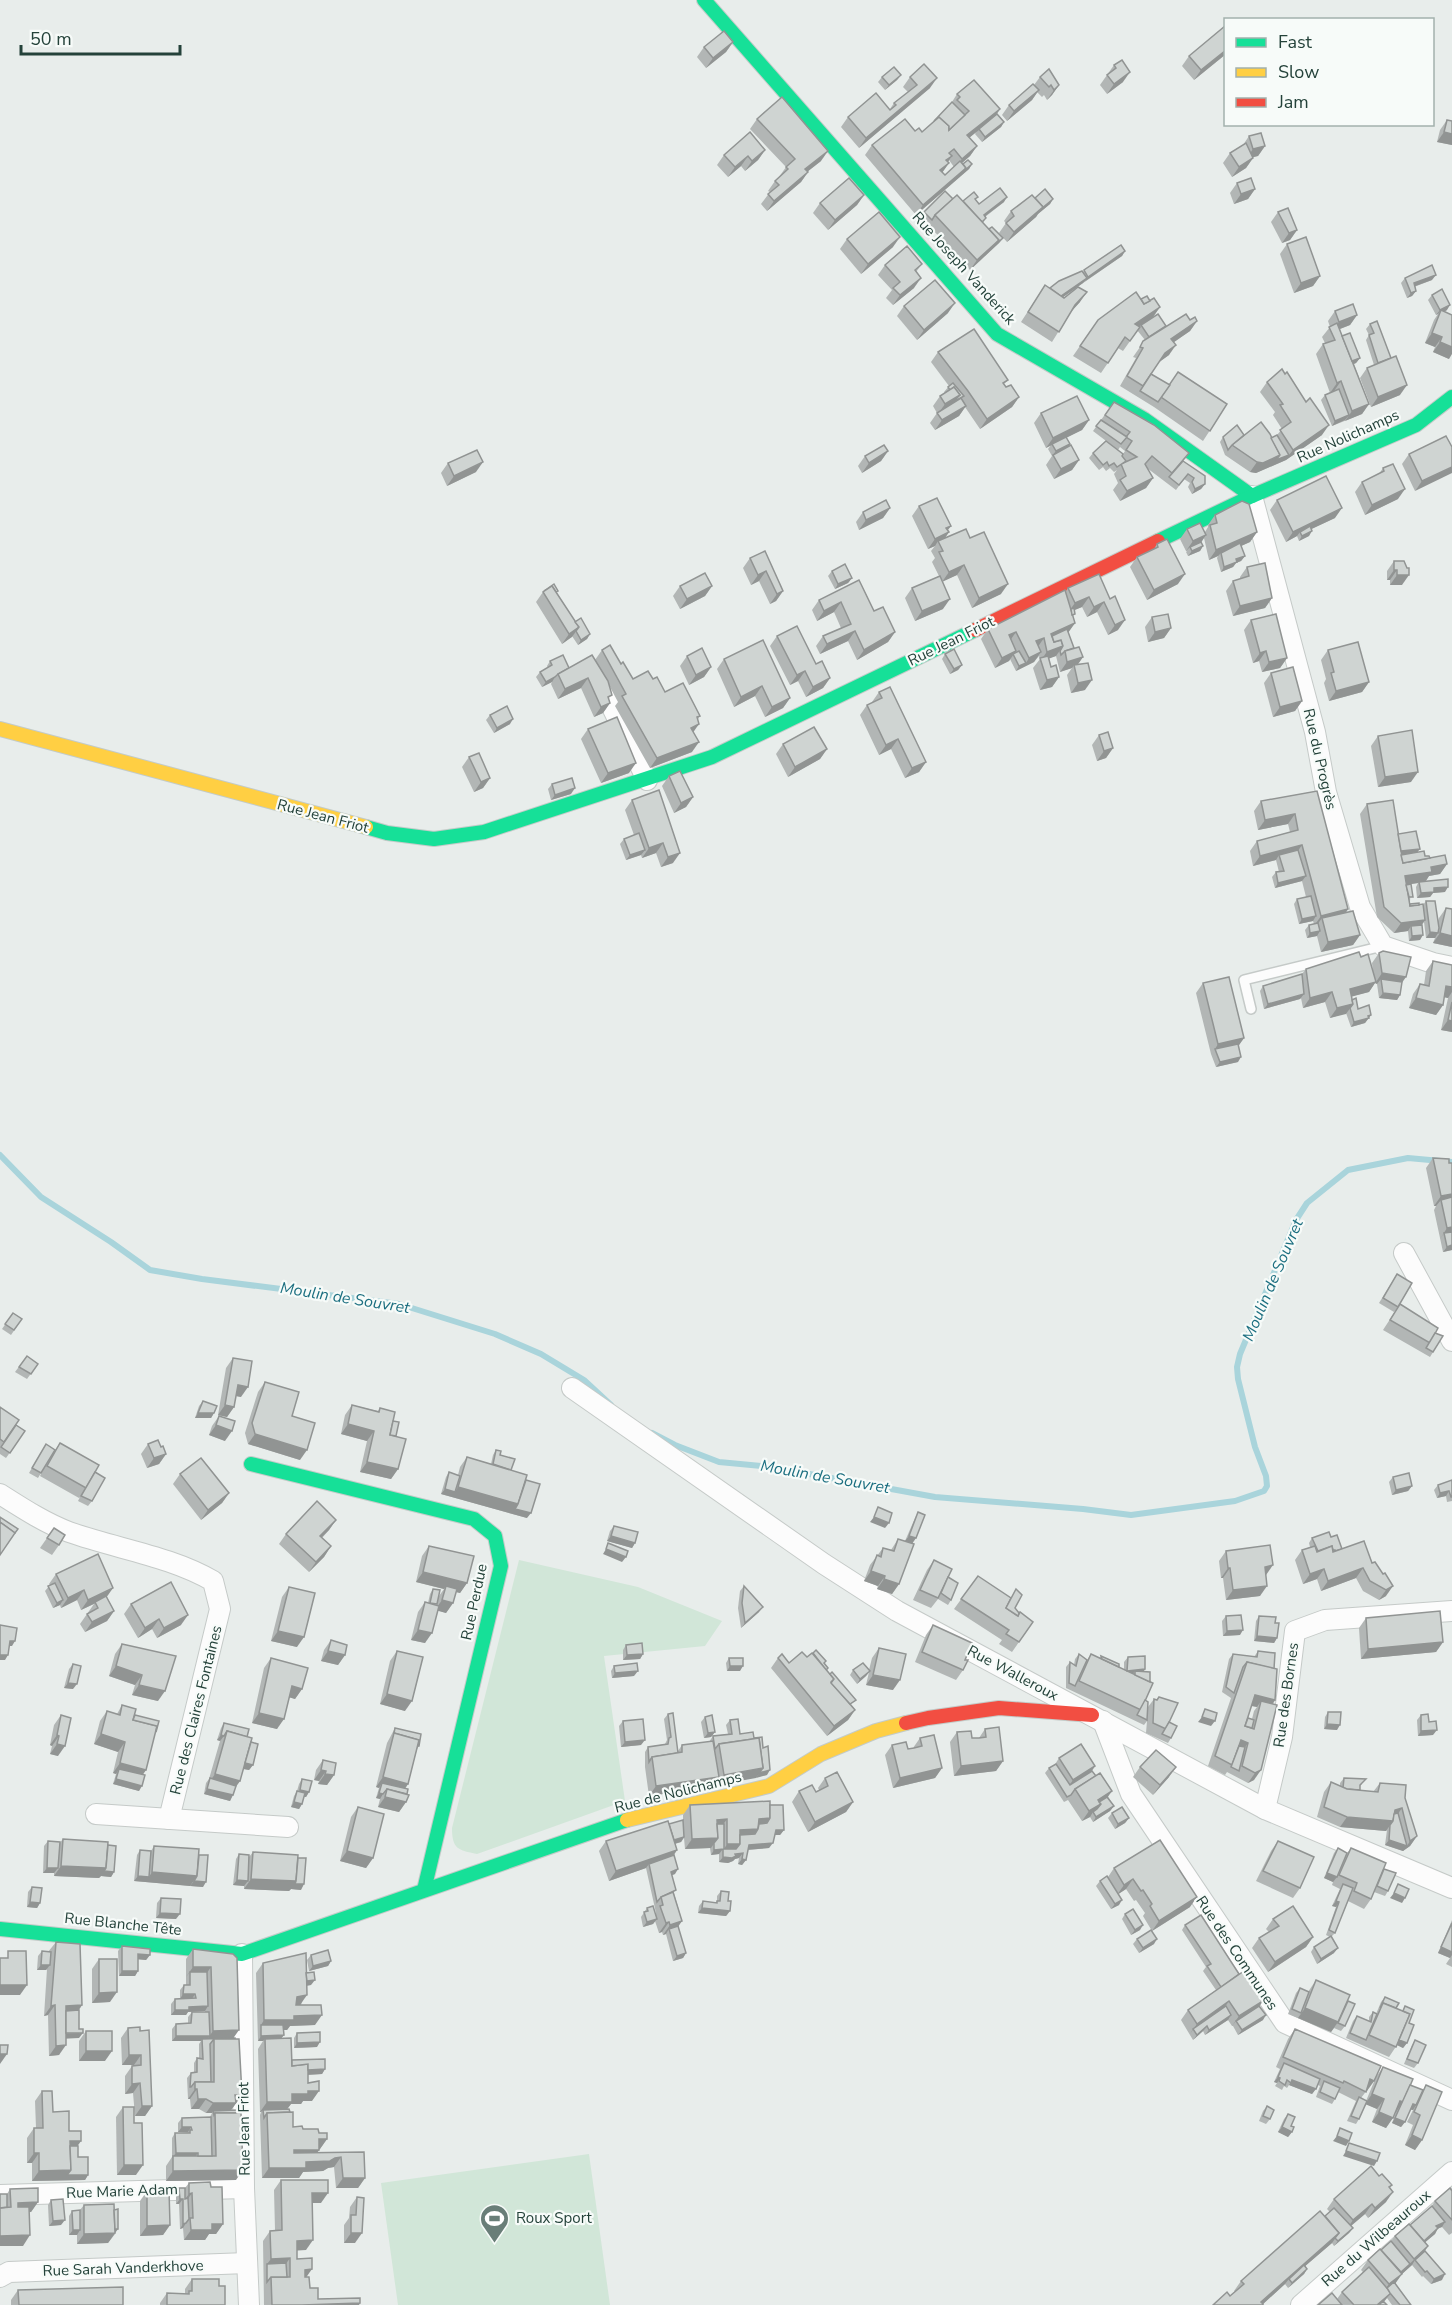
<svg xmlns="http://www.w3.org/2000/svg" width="1452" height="2305" font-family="'Nunito Sans',sans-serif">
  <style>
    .green { fill: #d1e6d8 }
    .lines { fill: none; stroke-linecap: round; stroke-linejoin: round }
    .stream { stroke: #a9d4db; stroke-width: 6 }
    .lane-casing { stroke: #c5cac8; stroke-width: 12 }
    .street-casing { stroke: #c5cac8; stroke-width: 22 }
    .fast-casing { stroke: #c3cbc8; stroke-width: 16 }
    .slow-casing { stroke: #c3cbc8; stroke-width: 16 }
    .jam-casing { stroke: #c3cbc8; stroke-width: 16 }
    .lane { stroke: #fcfcfc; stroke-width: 9 }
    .street { stroke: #fcfcfc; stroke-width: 20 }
    .fast { stroke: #16e098; stroke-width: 14 }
    .slow { stroke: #ffcf43; stroke-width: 14 }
    .jam { stroke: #f24e42; stroke-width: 14 }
    .wall { fill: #b2b6b5; fill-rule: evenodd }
    .shaded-wall { fill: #919493 }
    .building { fill: #cfd4d2; stroke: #919493; stroke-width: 1.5 }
    .labels { text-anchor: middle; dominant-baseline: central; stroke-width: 4.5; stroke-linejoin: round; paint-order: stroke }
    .street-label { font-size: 15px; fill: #24423a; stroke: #f7fbf9 }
    .poi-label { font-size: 15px; fill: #24423a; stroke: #f7fbf9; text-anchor: start }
    .water-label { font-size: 16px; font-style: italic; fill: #1c6f80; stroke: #f7fbf9 }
  </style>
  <rect width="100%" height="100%" fill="#e8edeb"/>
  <g class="green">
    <path d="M519 1560 638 1587 722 1621 705 1646 604 1656 625 1801 477 1854C458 1850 452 1849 452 1828Z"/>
    <polygon points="589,2154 610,2305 398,2305 381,2183"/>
  </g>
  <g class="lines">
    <g class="stream">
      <polyline points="0,1155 41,1197 111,1242 150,1270 202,1279 399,1304 495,1334 541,1354 584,1380 611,1405"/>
      <polyline points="652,1433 675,1445 719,1462 771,1467 935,1497 1083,1509 1131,1515 1235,1501 1264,1491 1267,1486 1266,1476 1255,1447 1238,1379 1237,1367 1240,1354 1296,1220 1307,1203 1348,1170 1408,1158 1452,1162"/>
    </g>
    <defs>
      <polyline id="lane" points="1251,1009 1244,980 1383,946"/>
      <g id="street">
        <polyline points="1252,496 1315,732 1326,792 1360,907 1383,946 1433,963 1452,967"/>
        <polyline points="599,680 647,780"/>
        <polyline points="1404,1253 1452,1341"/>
        <polyline points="572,1388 824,1564 897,1611 1265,1809 1452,1888"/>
        <path d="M0 1494C22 1508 45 1523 69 1532 117 1549 170 1556 213 1581L220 1609 169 1819"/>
        <polyline points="1103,1721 1131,1794 1285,2023 1452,2100"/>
        <polyline points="1265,1809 1282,1737 1295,1631 1325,1620 1452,1611"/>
        <polyline points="96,1814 288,1827"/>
        <polyline points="242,1954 244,2188 249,2305"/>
        <polyline points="0,2195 244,2188"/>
        <polyline points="0,2277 9,2272 247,2263"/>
        <polyline points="1301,2305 1452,2172"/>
      </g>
      <g id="fast">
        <polyline points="704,0 997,334 1144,419 1252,496"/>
        <polyline points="1158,541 1252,496 1416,425 1452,397"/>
        <polyline points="366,827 387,833 434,839 484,832 712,757 975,630"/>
        <polyline points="251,1464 474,1519 495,1536 501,1566 424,1890"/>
        <polyline points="0,1929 242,1954 627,1820"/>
      </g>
      <g id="slow">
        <polyline points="0,729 366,827"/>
        <polyline points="627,1820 769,1786 821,1754 876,1731 906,1723"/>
      </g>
      <g id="jam">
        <polyline points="975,630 1158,541"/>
        <polyline points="906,1723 928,1718 999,1708 1092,1715"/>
      </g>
    </defs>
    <use href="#lane" class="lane-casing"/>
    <use href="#street" class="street-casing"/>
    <use href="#fast" class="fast-casing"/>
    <use href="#slow" class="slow-casing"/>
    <use href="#jam" class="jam-casing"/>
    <use href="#lane" class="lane"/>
    <use href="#street" class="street"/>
    <use href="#fast" class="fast"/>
    <use href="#slow" class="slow"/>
    <use href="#jam" class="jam"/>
  </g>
  <g class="wall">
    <polygon points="733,42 726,52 706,68 697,57 704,47"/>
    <polygon points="1226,54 1194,80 1182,66 1189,56"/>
    <polygon points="1114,65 1123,82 1107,94 1100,85"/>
    <polygon points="901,75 897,80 885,90 878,82 882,77"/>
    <polygon points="910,77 930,88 859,148 841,127 848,117 890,109 894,103 908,92 903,87"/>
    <polygon points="1040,77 1059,85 1052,95 1047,100 1044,95 1042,97 1037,92 1032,100 1007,121 1002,115 1009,105 1034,85"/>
    <path d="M957 94 1000 109 997 114 1004 122 1001 127 982 142 975 134 977 131 969 138 977 146 970 156 962 163 963 164H972L969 169 916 215 865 155 872 145 915 131 922 132 933 122 952 102ZM949 160 954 167 945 175 942 172 949 163 948 162Z"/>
    <polygon points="757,119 821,161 807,172 808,172 801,182 767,211 761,204 770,192 768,191 775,181 779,177 786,167 750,129"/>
    <polygon points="1447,120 1452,145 1437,142 1440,130"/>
    <polygon points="1249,136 1265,146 1258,156 1252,157 1253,158 1246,168 1232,177 1223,163 1230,153 1243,145"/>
    <polygon points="765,150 758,160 745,171 741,166 728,177 717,165 724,155"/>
    <polygon points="1237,183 1255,189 1248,199 1234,204 1230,193"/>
    <polygon points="864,195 857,205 828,230 813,213 820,203"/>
    <polygon points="1035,198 1053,199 1050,204 1038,214 1036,217 1007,242 999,233 1006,223 1004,221 1011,211"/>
    <polygon points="953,199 963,201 975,200 979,204 1004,202 985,217 986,218 983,223 989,229 1003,238 999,243 970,270 921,217 924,212"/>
    <polygon points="1278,212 1297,230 1290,240 1282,243 1271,222"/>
    <polygon points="847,239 893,247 861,274 840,249"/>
    <polygon points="1287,244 1320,276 1313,286 1294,293 1280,254"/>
    <polygon points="1125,251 1122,256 1063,297 1080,302 1070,313 1052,342 1021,322 1045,285 1050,288 1083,272 1084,270"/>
    <polygon points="922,264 916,272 914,288 893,305 886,298 892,290 878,275 885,265"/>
    <polygon points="1405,278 1432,280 1414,287 1416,291 1412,296 1407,298 1401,283"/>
    <polygon points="1432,295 1447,310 1444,312 1449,359 1433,352 1435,347 1425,343 1434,320 1438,314 1436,315 1428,300"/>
    <polygon points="1141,299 1150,301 1160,307 1153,317 1139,327 1140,327 1123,351 1118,348 1101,373 1073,356 1098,320"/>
    <polygon points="904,306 948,313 917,340 897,316"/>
    <polygon points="1335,311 1357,315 1350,325 1340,329 1342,336 1360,358 1356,363 1354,364 1369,404 1362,414 1332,426 1321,400 1325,395 1334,391 1330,393 1316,354 1323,344 1325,343 1322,337 1330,327 1328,321"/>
    <polygon points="1190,320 1197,321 1190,331 1174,342 1169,355 1159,362 1151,374 1170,385 1227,404 1203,441 1154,407 1155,406 1154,407 1120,386 1136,358 1133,357 1145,340 1137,330 1141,325 1166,326"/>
    <polygon points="1370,324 1400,395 1371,407 1360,378 1367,368 1374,365 1366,340 1369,335 1366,329"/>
    <polygon points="938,352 1008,380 1004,384 1006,387 1019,397 1012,407 980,429 965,407 959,416 935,430 930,423 937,413 933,406 940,396 945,393 944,392 949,386 931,362"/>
    <polygon points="1267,382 1322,435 1286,460 1256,473 1250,472 1225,455 1220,442 1223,437 1244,435 1271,438 1277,435 1282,429 1273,415 1275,412 1260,392"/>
    <polygon points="1114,402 1189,453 1183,461 1205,484 1201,489 1192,494 1188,487 1190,483 1184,479 1176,490 1147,468 1153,478 1146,488 1120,501 1113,490 1118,483 1114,474 1117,470 1114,472 1110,468 1106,471 1103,467 1099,470 1089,458 1093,453 1123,454 1125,451 1120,447 1118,450 1093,431"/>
    <polygon points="1041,413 1089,420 1082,430 1067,437 1068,447 1079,460 1072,470 1054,479 1046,465 1052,456 1048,449 1051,445 1046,448 1034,423"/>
    <polygon points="1452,447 1415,491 1402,464 1409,454"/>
    <polygon points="888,451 881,461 862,473 858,466 865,456"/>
    <polygon points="448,463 476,472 447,486 441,473"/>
    <polygon points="1383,468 1398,499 1365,515 1355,492 1362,482 1379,474"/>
    <polygon points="1277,500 1335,518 1311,529 1309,536 1299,541 1297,536 1286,542 1270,510"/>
    <polygon points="919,506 948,530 949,532 945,538 970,538 1001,594 972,608 957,575 942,581 943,609 915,621 905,598 912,588 939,576 932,562 935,558 931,551 935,546 928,549 912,516"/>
    <polygon points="890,508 883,518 859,530 856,522 863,512"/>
    <polygon points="1215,515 1257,532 1250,542 1241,546 1245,556 1241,561 1236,563 1233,567 1221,572 1217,558 1218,556 1209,560 1204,538 1201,543 1203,546 1200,551 1188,556 1186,552 1187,551 1186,551 1180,539 1187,529 1205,532 1208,527 1208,525"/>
    <polygon points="1157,544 1178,584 1147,600 1130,567 1137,557 1154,549"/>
    <polygon points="765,551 783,591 776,601 770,604 759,581 751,585 743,568 750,558"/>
    <polygon points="1394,561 1402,585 1390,585 1390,580 1387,580 1387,571"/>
    <polygon points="1247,567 1272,598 1265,608 1233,616 1226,591 1233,581 1240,579 1240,577"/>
    <polygon points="832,571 852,578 848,583 835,589 828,576"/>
    <polygon points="859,580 874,611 895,632 888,642 857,660 848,641 820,654 816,646 823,636 841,628 834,612 817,621 812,610 819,600"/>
    <polygon points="680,586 712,586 705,596 680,609 673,596"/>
    <polygon points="1068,588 1110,599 1118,630 1108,635 1097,612 1087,617 1082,607 1074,610 1073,617 1075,623 1068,632 1074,648 1083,657 1077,665 1085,690 1071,693 1067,675 1072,668 1060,672 1056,656 1049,658 1051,667 1059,677 1052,687 1040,690 1033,668 1040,659 1039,656 1034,662 1016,671 1010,659 1009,661 995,668 981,639 988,629 1066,591"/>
    <polygon points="543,592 557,593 575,622 590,634 587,639 578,645 572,636 562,644 536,602"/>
    <polygon points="1152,617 1171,628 1164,638 1148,642 1145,627"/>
    <polygon points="1251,620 1287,658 1280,668 1262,672 1259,661 1253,663 1244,630"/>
    <polygon points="777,636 816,664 830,678 823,688 806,697 798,681 790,685 770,646"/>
    <polygon points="602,650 621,664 633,679 653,679 665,692 700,716 698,719 693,732 692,752 650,768 615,706 618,702 610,687 609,700 610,703 603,713 594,717 581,688 558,699 551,684 552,682 542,687 536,677 540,672 548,668 547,666 550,661 569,668 595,660"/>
    <polygon points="1328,650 1369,682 1362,692 1329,701 1324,683 1326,679 1321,660"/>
    <polygon points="945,654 962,665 958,670 950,674 942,659"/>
    <polygon points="687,656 711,667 704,677 689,685 680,666"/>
    <polygon points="724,659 790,698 783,708 765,717 755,696 734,707 717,669"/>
    <polygon points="1271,673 1302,701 1295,711 1273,717 1264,683"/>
    <polygon points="879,692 926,762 919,772 905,778 891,749 879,755 860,715 867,705 872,703 872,702"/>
    <polygon points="490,715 510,724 494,733 486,720"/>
    <polygon points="588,729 629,773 601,783 581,739"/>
    <polygon points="1099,735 1113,748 1106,758 1097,761 1092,745"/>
    <polygon points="1378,736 1411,782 1378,787 1371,746"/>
    <polygon points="783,744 827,749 820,759 788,777 776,754"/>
    <polygon points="469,757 490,778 483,788 474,792 462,767"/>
    <polygon points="669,776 693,797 686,807 674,813 662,786"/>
    <polygon points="552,784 571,794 551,800 548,789"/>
    <polygon points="659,790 673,863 661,867 656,853 642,858 641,855 626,860 620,844 624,839 634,835 625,810 632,800"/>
    <polygon points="1317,791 1348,909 1346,913 1360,935 1353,945 1321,952 1317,936 1307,938 1305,930 1309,925 1314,924 1313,921 1299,924 1294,904 1297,899 1306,897 1302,881 1275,888 1272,877 1276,872 1279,872 1276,860 1253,866 1250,851 1257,841 1290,832 1288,824 1258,830 1254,811 1261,801"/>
    <polygon points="1367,804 1418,852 1425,856 1447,864 1440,874 1429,876 1426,881 1445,892 1433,893 1430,897 1417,898 1416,887 1418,883 1411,884 1410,902 1410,904 1423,905 1426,901 1438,921 1439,918 1446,908 1452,909 1452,947 1433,943 1435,938 1426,938 1424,922 1422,925 1420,940 1409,941 1408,931 1394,933 1377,917 1360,814"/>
    <polygon points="1379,953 1402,982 1400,995 1397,1000 1379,998 1377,984 1375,983 1369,992 1352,996 1352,1000 1358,1009 1371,1015 1365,1023 1351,1027 1346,1013 1330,1018 1325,1002 1303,1008 1301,998 1300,999 1264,1009 1260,991 1263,986 1302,974 1306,969 1361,957 1373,972 1372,963"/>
    <polygon points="1433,961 1452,965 1452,1032 1441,1030 1448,998 1444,997 1443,1005 1436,1015 1409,1008 1413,994 1420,984 1424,985 1426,971"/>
    <polygon points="1203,983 1244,1038 1238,1046 1238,1062 1216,1067 1211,1054 1196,993"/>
    <polygon points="1433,1158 1449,1163 1452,1163 1452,1250 1443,1252 1434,1210 1436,1206 1434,1206 1426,1168"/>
    <polygon points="1397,1274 1398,1307 1394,1312 1379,1303"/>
    <polygon points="1400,1304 1435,1333 1443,1336 1430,1357 1383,1330"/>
    <polygon points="13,1313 22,1319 11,1335 2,1329"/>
    <polygon points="27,1356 38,1364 27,1379 15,1372"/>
    <polygon points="233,1358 241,1397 236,1396 234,1407 227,1417 218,1415 226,1368"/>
    <polygon points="265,1382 292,1416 300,1460 248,1444 245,1433 258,1392"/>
    <polygon points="203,1401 214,1413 211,1418 195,1418 199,1406"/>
    <polygon points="352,1405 378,1411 380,1408 393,1421 396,1436 398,1469 391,1479 360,1472 367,1441 341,1434 345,1415"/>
    <polygon points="0,1407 16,1425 25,1431 6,1458 0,1454"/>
    <polygon points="219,1416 225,1441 209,1435 212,1426"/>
    <polygon points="60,1443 95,1472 92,1501 88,1506 78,1501 80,1497 79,1498 40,1476 44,1468 38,1478 29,1473 46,1444 55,1450"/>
    <polygon points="148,1444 166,1454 159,1464 147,1468 141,1454"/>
    <polygon points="496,1450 511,1470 526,1480 527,1518 441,1494 446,1477 449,1472 458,1475 460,1467 467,1457 491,1464 493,1455"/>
    <polygon points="180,1474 229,1493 222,1503 201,1520 173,1484"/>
    <polygon points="1393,1477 1412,1486 1408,1491 1392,1495 1389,1482"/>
    <polygon points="1452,1480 1452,1501 1447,1502 1446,1496 1437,1498 1434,1490 1438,1485"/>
    <polygon points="918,1512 912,1543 899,1584 892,1594 877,1589 878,1586 864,1581 870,1565 883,1548 891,1550 898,1539 905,1541 915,1518"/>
    <polygon points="336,1520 329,1530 322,1538 331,1546 324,1557 309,1572 279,1544 286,1534"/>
    <polygon points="614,1526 635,1543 632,1548 607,1541 610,1531"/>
    <polygon points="54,1528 59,1545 52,1555 40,1548"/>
    <polygon points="1331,1537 1342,1549 1372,1563 1383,1574 1385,1573 1386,1596 1379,1600 1363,1591 1356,1578 1321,1591 1317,1579 1303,1584 1295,1560 1302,1550 1310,1547 1309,1543 1312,1538"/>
    <polygon points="429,1546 467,1583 460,1593 456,1592 453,1603 446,1613 437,1610 425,1643 411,1640 418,1612 425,1602 428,1603 430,1594 433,1589 436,1605 439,1596 444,1589 416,1582 422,1556"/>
    <polygon points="1226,1551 1266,1575 1260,1596 1226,1600 1223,1578 1221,1578 1219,1561"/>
    <polygon points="934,1560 951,1600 948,1605 938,1599 931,1608 913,1600 927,1570"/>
    <polygon points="56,1574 107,1597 114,1611 107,1621 85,1632 80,1624 94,1604 81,1610 77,1600 61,1608 60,1605 53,1608 45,1591 50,1585 49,1584"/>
    <polygon points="978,1576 1019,1613 1033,1622 1012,1652 999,1644 1002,1640 954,1609"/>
    <polygon points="744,1586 759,1612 741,1628 738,1608 740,1591"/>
    <polygon points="289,1587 297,1647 271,1641 282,1597"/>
    <polygon points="131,1604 181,1625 157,1638 152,1629 138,1638 124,1614"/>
    <polygon points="1226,1616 1240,1635 1223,1636 1222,1621"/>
    <polygon points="1259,1616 1275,1623 1277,1638 1274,1643 1254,1641 1256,1621"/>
    <polygon points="1366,1618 1443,1642 1436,1652 1361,1659 1359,1628"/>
    <polygon points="933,1625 963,1670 956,1680 915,1662 926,1635"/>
    <polygon points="331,1640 345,1655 338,1665 321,1661 324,1650"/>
    <polygon points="122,1644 158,1701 132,1695 135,1685 109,1676 115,1654"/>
    <polygon points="626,1645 643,1654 640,1659 623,1660 623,1650"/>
    <polygon points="879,1648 893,1690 866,1685 869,1672 866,1676 857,1684 850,1675 853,1670 869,1670 872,1658"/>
    <polygon points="397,1651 405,1711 380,1704 390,1661"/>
    <path d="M1258 1651 1274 1669 1275 1700 1273 1704 1254 1780 1248 1783 1227 1772 1225 1775 1208 1766 1231 1698 1222 1692 1229 1659 1233 1654 1254 1657ZM1251 1706 1257 1707 1254 1711 1252 1719 1248 1718Z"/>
    <polygon points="1079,1654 1087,1660 1091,1654 1099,1658 1101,1656 1124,1670 1124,1662 1128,1657 1145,1669 1144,1671 1145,1700 1148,1707 1154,1699 1169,1722 1171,1738 1168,1743 1146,1733 1147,1721 1144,1725 1066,1688 1066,1667 1070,1662 1074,1665 1075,1659"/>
    <polygon points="807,1657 826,1661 824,1663 828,1668 827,1670 855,1710 848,1720 827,1736 771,1668 778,1658 789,1663"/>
    <polygon points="271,1658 302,1689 295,1699 289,1697 277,1729 252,1723 264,1668"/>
    <polygon points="729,1658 740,1671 727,1671 726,1663"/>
    <polygon points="73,1664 73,1689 64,1688 69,1669"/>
    <polygon points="614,1666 634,1676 612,1678 611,1671"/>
    <polygon points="122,1705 135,1715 155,1733 146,1770 143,1774 139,1791 113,1784 116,1774 113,1773 118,1752 94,1744 100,1721 107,1711 117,1714"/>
    <polygon points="1328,1712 1337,1730 1324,1729 1325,1717"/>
    <polygon points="668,1714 678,1751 682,1745 709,1742 713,1736 728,1734 726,1725 730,1720 740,1734 754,1738 763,1748 767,1775 717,1785 716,1781 712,1787 649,1796 645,1767 645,1752 648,1747 665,1744 667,1740 664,1719"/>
    <polygon points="61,1715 58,1756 50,1754 52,1746 50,1745 54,1725"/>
    <polygon points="1421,1715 1429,1722 1433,1735 1418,1736 1417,1720"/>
    <polygon points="705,1717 715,1732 711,1737 704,1738 701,1722"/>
    <polygon points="623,1721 641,1745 621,1747 619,1726"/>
    <polygon points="224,1723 247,1737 251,1742 253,1765 249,1770 243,1769 240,1781 236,1786 230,1801 204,1794 206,1783 209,1779 220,1741 217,1740 221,1728"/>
    <polygon points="395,1728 419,1746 417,1749 408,1784 405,1789 406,1802 399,1812 378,1807 380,1799 376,1798 379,1788 376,1787 387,1743"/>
    <polygon points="985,1729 1003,1761 996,1771 954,1776 950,1742 957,1732 972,1738 979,1738"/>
    <polygon points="920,1738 942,1768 935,1778 893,1788 885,1755 892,1745 908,1749 913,1748"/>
    <polygon points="1059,1758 1095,1766 1092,1771 1114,1806 1110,1811 1093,1822 1090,1817 1082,1821 1068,1800 1064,1802 1045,1773 1049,1768 1054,1766"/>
    <polygon points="323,1760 334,1775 327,1785 318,1784 319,1781 314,1780 316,1770"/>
    <polygon points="1140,1767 1169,1777 1153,1795 1133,1777"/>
    <polygon points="825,1778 853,1802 846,1812 808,1832 792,1802 799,1791 816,1792 819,1790 818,1788"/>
    <polygon points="1344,1778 1362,1784 1360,1786 1360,1790 1373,1792 1380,1783 1405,1798 1417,1836 1410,1846 1403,1851 1385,1845 1387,1830 1386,1831 1340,1827 1317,1817 1324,1792 1331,1782 1340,1786 1340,1783"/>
    <polygon points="302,1779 309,1792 306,1797 304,1797 302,1804 299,1809 291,1807 294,1796 297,1791 299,1784"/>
    <polygon points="690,1805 770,1805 784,1830 780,1835 774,1835 769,1848 748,1850 746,1860 742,1865 738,1864 739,1858 735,1859 733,1861 728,1863 719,1862 719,1854 711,1855 710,1848 685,1849 684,1838 681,1842 675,1844 677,1850 674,1855 675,1874 672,1875 674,1893 682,1921 678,1926 686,1953 683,1958 673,1961 666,1934 663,1935 662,1932 659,1933 655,1921 653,1924 643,1927 641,1917 647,1908 655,1914 656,1913 646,1868 609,1881 599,1851 606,1841 669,1824 683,1824 683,1815"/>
    <polygon points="358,1807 373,1858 366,1868 340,1861 351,1817"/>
    <polygon points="1112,1813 1129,1818 1125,1823 1115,1829 1108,1818"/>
    <polygon points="63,1839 108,1845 114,1872 111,1877 101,1876 99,1878 54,1876 54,1873 43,1873 44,1846 48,1841 59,1844"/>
    <polygon points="1278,1841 1300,1888 1293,1898 1256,1881 1271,1851"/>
    <polygon points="154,1846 199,1855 203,1887 134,1881 137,1855 140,1850 151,1851"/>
    <polygon points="1338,1848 1347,1853 1351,1848 1384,1869 1388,1891 1385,1896 1374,1892 1371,1899 1364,1909 1348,1901 1335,1933 1331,1937 1334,1953 1317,1964 1311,1952 1314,1947 1330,1937 1326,1935 1336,1907 1332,1906 1340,1889 1332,1885 1333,1882 1324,1878 1334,1853"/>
    <polygon points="253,1852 301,1890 291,1889 289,1891 244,1889 244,1886 233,1885 236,1859 239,1854 249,1857"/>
    <polygon points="1114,1868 1190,1907 1152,1931 1143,1916 1145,1913 1136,1900 1134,1901 1126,1889 1118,1894 1119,1905 1111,1909 1096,1886 1100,1881 1108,1877"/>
    <polygon points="32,1887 40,1903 37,1908 27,1907 28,1892"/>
    <polygon points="721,1891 728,1901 730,1911 726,1916 698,1913 699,1906 703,1901 715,1903 717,1901 717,1896"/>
    <polygon points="161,1898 176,1919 156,1918 157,1903"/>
    <polygon points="1125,1914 1140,1930 1131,1935 1122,1919"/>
    <polygon points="1273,1919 1313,1937 1306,1947 1268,1972 1252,1948 1259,1938 1269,1932 1266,1929"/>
    <polygon points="1452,1920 1452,1967 1446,1964 1450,1958 1438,1953"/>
    <polygon points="1185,1925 1239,1974 1263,2001 1259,2006 1263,2020 1238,2035 1233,2026 1232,2026 1228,2020 1205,2035 1203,2031 1193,2040 1181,2020 1188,2010 1216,1990 1203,1971 1206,1967 1182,1930"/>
    <polygon points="1137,1939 1154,1944 1139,1953 1133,1944"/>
    <polygon points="56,1942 82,2005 79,2010 79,2038 66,2038 59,2055 49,2056 48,2015 44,2016 47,1969 46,1970 37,1970 38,1956 42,1951 48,1952"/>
    <polygon points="122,1946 150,1955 146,1960 138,1959 138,1971 135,1976 119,1976 118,1951"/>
    <polygon points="193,1949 233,1954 234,2038 242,2095 231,2110 236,2180 166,2181 166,2166 172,2157 172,2138 175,2133 188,2133 178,2132 178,2123 182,2118 210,2117 212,2113 206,2113 199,2109 191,2109 190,2099 188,2099 187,2078 191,2073 194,2072 194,2063 197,2058 199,2058 199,2044 201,2041 172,2041 172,2029 176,2024 188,2023 188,2017 192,2012 205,2012 205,2011 188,2012 186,2015 171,2015 171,2004 175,1999 180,1999 180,1990 184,1985 186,1985 186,1959"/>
    <polygon points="311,1955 331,1961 328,1966 309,1971 307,1960"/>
    <polygon points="99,1959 110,2002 92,2003 92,1969"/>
    <polygon points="263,1963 306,1973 311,1985 307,1986 301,2005 315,2025 290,2026 287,2030 283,2030 284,2035 281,2038 292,2060 325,2069 322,2074 308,2075 308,2083 312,2101 303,2101 301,2104 291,2104 287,2109 290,2112 293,2127 319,2133 327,2139 317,2153 364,2152 365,2178 358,2188 336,2188 334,2167 328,2168 323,2171 303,2172 299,2178 262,2178 260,2115 261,2112 260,2112 258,2049 263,2041 258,2041 256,1973"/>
    <polygon points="1316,1980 1348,2001 1345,2026 1341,2031 1334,2028 1331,2032 1288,2014 1296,1993 1300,1988 1308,1992"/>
    <polygon points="1385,1997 1396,2008 1402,2011 1405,2006 1409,2023 1407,2043 1403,2048 1397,2045 1389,2057 1346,2038 1353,2021 1357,2016 1369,2021 1369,2017 1373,2012 1376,2014 1381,2002"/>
    <polygon points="140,2027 152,2106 145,2116 135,2116 133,2093 125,2094 125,2076 132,2066 134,2066 134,2065 122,2065 121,2038 128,2028"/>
    <polygon points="1295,2029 1374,2081 1361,2098 1366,2101 1376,2077 1383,2067 1410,2085 1423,2090 1426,2085 1422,2140 1415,2150 1405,2145 1413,2125 1407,2122 1413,2110 1410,2109 1405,2122 1401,2127 1392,2123 1396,2112 1386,2128 1372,2122 1377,2109 1366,2104 1359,2119 1356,2124 1347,2121 1356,2101 1338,2092 1335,2099 1332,2104 1316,2097 1320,2086 1318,2085 1312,2094 1289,2085 1287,2088 1284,2086 1282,2090 1275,2086 1277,2083 1274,2082 1280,2069 1276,2067 1288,2039"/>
    <polygon points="86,2031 105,2061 79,2061 79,2041"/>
    <polygon points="297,2033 317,2047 294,2048 294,2038"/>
    <polygon points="1415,2040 1418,2063 1414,2068 1404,2064 1412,2045"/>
    <polygon points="42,2091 53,2112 69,2131 78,2146 78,2157 88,2175 85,2180 32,2181 32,2163 27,2163 27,2138 34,2128 36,2128 35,2101"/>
    <polygon points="1267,2106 1270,2119 1266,2124 1259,2121 1263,2111"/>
    <polygon points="123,2107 136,2175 117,2175 116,2117"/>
    <polygon points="1288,2114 1291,2126 1292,2132 1288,2137 1278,2132 1284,2119"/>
    <polygon points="1379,2176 1392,2185 1390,2188 1386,2202 1368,2218 1365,2214 1351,2226 1353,2228 1349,2233 1334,2246 1332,2243 1305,2266 1307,2269 1304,2274 1288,2288 1285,2284 1263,2304 1230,2296 1235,2292 1234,2291 1241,2281 1330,2212 1327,2209 1334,2199"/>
    <polygon points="281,2180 321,2203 312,2203 306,2250 297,2250 297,2259 306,2277 310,2288 318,2299 359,2305 264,2305 263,2241 270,2231 275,2230 274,2190"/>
    <polygon points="189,2183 211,2187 223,2224 216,2234 209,2234 205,2240 184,2240 183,2228 180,2229 179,2204 176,2204 176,2193 179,2188 185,2188"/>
    <polygon points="1452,2188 1452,2233 1449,2235 1442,2227 1438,2228 1435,2234 1425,2242 1428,2246 1425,2251 1442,2280 1431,2284 1423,2276 1422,2277 1412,2265 1402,2274 1395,2283 1411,2305 1392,2305 1387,2298 1384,2302 1387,2305 1318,2305 1337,2299 1342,2292 1363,2272 1361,2270 1368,2260 1381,2250 1391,2241 1395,2236 1410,2225 1431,2207 1435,2201"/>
    <polygon points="10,2189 38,2202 31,2212 29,2212 23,2246 0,2246 7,2194"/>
    <polygon points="147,2191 170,2225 163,2235 140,2236 140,2201"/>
    <polygon points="357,2197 355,2243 344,2243 344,2225 349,2218 350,2207"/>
    <polygon points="51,2200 61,2225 49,2226 48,2205"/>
    <polygon points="84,2205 115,2234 108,2243 77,2244 77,2235 69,2235 69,2216 72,2211 80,2210"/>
    <polygon points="192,2279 219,2286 225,2305 160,2305 160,2303 167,2293 185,2294 185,2289"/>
    <polygon points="18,2290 123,2305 11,2305 11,2300"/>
  </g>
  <g class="shaded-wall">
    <polygon points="733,42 726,52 706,68 713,58"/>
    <polygon points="1226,50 1226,54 1194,80 1201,70"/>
    <polygon points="1130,72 1123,82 1107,94 1114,84"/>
    <polygon points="901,75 897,80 885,90 889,85"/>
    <polygon points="937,78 930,88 859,148 866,138"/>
    <polygon points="1059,85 1052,95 1047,100 1054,90"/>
    <polygon points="1039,90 1032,100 1007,121 1014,111"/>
    <polygon points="1000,109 993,119 960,145 967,135"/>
    <polygon points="1004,122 1001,127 982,142 985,137"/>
    <polygon points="1444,132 1452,134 1452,145 1437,142"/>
    <polygon points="977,146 970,156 955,169 962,159"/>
    <polygon points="1265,146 1258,156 1246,159 1253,149"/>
    <polygon points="765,150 758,160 745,171 752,161"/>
    <polygon points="828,151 821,161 798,179 805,169"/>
    <polygon points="748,156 741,166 728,177 735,167"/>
    <polygon points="952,156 945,166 949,163 942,173 933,180 946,160"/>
    <polygon points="1253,158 1246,168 1232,177 1239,167"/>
    <polygon points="972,164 969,169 916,215 923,205 966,168"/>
    <polygon points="808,172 801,182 767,211 774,201"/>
    <polygon points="1255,189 1248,199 1234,204 1241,194"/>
    <polygon points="864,195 857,205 828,230 835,220"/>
    <polygon points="1007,197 1004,202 980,220 984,215"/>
    <polygon points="1053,199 1050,204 1038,214 1036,217 1007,242 1014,232 1043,207"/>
    <polygon points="1297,230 1290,240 1282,243 1289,233"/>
    <polygon points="900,237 893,247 861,274 868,264"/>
    <polygon points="1003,238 999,243 970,270 977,260 999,240"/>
    <polygon points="1125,251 1122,256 1084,282 1088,277"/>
    <polygon points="1436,275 1432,280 1410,288 1414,283"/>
    <polygon points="1320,276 1313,286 1294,293 1301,283"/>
    <polygon points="921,278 914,288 893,305 900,295"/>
    <polygon points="1087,278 1083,283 1052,305 1056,300"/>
    <polygon points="1416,291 1412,296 1407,298 1411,293"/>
    <polygon points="1087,292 1080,302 1068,315 1075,305"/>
    <polygon points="955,303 948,313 917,340 924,330"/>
    <polygon points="1450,305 1447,310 1440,314 1441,310 1438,314 1436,315 1440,310"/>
    <polygon points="1160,307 1153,317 1128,334 1135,324"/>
    <polygon points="1357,315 1350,325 1332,332 1339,322"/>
    <polygon points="1197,321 1190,331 1164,349 1171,339"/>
    <polygon points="1432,333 1442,337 1435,347 1425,343"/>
    <polygon points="1440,342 1452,347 1452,354 1449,359 1433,352"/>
    <polygon points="1176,345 1169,355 1158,363 1165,353"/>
    <polygon points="1360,358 1356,363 1344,368 1348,363"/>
    <polygon points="1341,381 1334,391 1330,393 1337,383"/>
    <polygon points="1407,385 1400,395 1371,407 1378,397"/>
    <polygon points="960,395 953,405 938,414 945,404"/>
    <polygon points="1019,397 1012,407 980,429 987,419"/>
    <polygon points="1369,404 1362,414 1345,421 1352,411"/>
    <polygon points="966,406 959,416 935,430 942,420"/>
    <polygon points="1349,415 1345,420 1332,426 1335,421"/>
    <polygon points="1089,420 1082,430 1046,448 1053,438"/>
    <polygon points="1329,425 1322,435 1286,460 1256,473 1250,472 1257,462 1280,455 1289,455 1293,450"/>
    <polygon points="1070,444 1067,449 1052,456 1056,451"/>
    <polygon points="888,451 881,461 862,473 869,463"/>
    <polygon points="1079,460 1072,470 1054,479 1061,469"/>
    <polygon points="483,462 476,472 447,486 454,476"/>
    <polygon points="1452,467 1452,473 1415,491 1422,481"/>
    <polygon points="1153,478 1146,488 1120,501 1127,491"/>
    <polygon points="1205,484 1201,489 1192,494 1195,489"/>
    <polygon points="1405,489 1398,499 1365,515 1372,505"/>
    <polygon points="890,508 883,518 859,530 866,520"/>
    <polygon points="1342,508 1335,518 1301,534 1300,532 1297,536 1286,542 1293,532"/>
    <polygon points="951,526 944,535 949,532 942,542 938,541 935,546 928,549 935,539 946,528"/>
    <polygon points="1312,531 1309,536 1299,541 1302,536"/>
    <polygon points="1257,532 1250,542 1221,555 1221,553 1218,556 1209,560 1216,550"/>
    <polygon points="1206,535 1199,545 1190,547 1186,551 1193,541"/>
    <polygon points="1203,546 1200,551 1188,556 1192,551"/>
    <polygon points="1245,556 1241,561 1236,563 1233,567 1221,572 1224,567 1236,559"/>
    <polygon points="964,565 957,575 942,582 949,572"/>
    <polygon points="1394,570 1397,570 1390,580 1387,580"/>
    <polygon points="766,571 759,581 751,585 758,575"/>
    <polygon points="1185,574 1178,584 1147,600 1154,590"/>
    <polygon points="1397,575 1409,575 1402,585 1390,585"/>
    <polygon points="852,578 848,583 835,589 838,584"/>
    <polygon points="1008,584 1001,594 972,608 979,598"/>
    <polygon points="712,586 705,596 680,609 687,599"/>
    <polygon points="783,591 776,601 770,604 777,594"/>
    <polygon points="1089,597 1082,607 1070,612 1069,611 1075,603"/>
    <polygon points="1272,598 1265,608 1233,616 1240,606"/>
    <polygon points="950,599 943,609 915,621 922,611"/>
    <polygon points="841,602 834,612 817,621 824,611"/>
    <polygon points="1104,602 1097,612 1087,617 1094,607"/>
    <polygon points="1125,620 1118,630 1108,635 1115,625"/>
    <polygon points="1075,623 1068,633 1049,641 1051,634"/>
    <polygon points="579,627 572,637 562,644 569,634"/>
    <polygon points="1171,628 1164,638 1148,642 1155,632"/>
    <polygon points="855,631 848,641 820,654 827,644"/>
    <polygon points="895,632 888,642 857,660 864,650"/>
    <polygon points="1016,632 1009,642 1009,635"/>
    <polygon points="590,634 587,639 578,645 581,640"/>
    <polygon points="1044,638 1037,648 1036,641"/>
    <polygon points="1063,646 1056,656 1040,662 1050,647"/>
    <polygon points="1016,651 1009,661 995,668 1002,658"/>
    <polygon points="1266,651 1259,661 1253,663 1260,653"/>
    <polygon points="1041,652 1034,662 1016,671 1019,666 1026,663 1029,658"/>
    <polygon points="1083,657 1076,667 1074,665 1072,668 1060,672 1067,662"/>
    <polygon points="1287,658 1280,668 1262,672 1269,662"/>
    <polygon points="962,665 958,670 950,674 954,669"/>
    <polygon points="711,667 704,677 689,685 696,675"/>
    <polygon points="805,671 798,681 790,685 797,675"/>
    <polygon points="555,677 552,682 542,687 546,682"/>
    <polygon points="1059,677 1052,687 1040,690 1047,680"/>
    <polygon points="588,678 581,688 558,699 565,689"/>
    <polygon points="830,678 823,688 806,697 813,687"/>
    <polygon points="1092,680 1085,690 1071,693 1078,683"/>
    <polygon points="1369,682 1362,692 1329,701 1336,691"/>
    <polygon points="762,686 755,696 734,707 741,697"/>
    <polygon points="790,698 783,708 765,717 772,707"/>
    <polygon points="1302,701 1295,711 1273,717 1280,707"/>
    <polygon points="610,703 603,713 594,717 601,707"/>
    <polygon points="513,719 510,724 494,733 497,728"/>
    <polygon points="699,724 692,734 691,728"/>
    <polygon points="898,739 891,749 879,755 886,745"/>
    <polygon points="699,742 692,752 650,768 657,758"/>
    <polygon points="1113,748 1106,758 1097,761 1104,751"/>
    <polygon points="827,749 820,759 788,777 795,767"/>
    <polygon points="926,762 919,772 905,778 912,768"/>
    <polygon points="636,763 629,773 601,783 608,773"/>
    <polygon points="1418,772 1411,782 1378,787 1385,777"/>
    <polygon points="490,778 483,788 474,792 481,782"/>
    <polygon points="575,788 571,794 551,800 555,795"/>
    <polygon points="693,797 686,807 674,813 681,803"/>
    <polygon points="1295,814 1288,824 1258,830 1265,820"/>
    <polygon points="663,843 656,853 642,858 649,848"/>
    <polygon points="1302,845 1295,855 1279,855 1276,860 1253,866 1260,856"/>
    <polygon points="1420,849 1416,854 1393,856 1397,851"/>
    <polygon points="645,850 641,855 626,860 630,855"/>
    <polygon points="680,853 673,863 661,867 668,857"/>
    <polygon points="1447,864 1440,874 1429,876 1425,882 1419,882 1418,883 1398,886 1405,876 1431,867"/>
    <polygon points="1306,876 1302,881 1275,888 1278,883"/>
    <polygon points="1448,887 1445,892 1433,893 1430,897 1417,898 1421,893 1434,888"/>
    <polygon points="1348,909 1341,919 1322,918 1317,925 1314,926 1321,916"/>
    <polygon points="1316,916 1313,921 1299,924 1302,919"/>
    <polygon points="1425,920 1418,930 1411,926 1408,931 1394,933 1401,923"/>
    <polygon points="1320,931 1317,936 1307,938 1310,933"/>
    <polygon points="1430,932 1438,933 1435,938 1426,938"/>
    <polygon points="1440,933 1452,936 1452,947 1433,943"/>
    <polygon points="1360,935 1353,945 1321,952 1328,942"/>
    <polygon points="1423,935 1420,940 1409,941 1412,936"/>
    <polygon points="1382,973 1406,977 1399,987 1381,979 1377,984 1375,983 1369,992 1343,999 1350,989 1376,982"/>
    <polygon points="1446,986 1452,987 1452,992 1448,998 1439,996"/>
    <polygon points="1332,992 1325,1002 1303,1008 1310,998"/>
    <polygon points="1383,993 1400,995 1397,1000 1379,998"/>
    <polygon points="1304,994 1300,999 1264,1009 1268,1004"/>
    <polygon points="1416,998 1443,1005 1436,1015 1409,1008"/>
    <polygon points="1353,1004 1346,1014 1330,1018 1337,1008"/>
    <polygon points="1371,1015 1365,1023 1351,1027 1354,1022"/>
    <polygon points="1448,1020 1452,1021 1452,1032 1441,1030"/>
    <polygon points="1244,1038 1237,1048 1215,1049 1218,1044"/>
    <polygon points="1241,1057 1238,1062 1216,1067 1220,1062"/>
    <polygon points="1452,1194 1452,1203 1441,1200 1436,1206 1434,1206 1441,1196"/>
    <polygon points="1452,1227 1452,1236 1444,1233 1440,1239 1447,1228"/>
    <polygon points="1452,1245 1452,1250 1443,1252 1447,1247"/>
    <polygon points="238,1385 248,1387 241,1397 231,1395"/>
    <polygon points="225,1405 234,1407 227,1417 218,1415"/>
    <polygon points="198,1413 214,1413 211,1418 195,1418"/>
    <polygon points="348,1424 374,1431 367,1441 341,1434"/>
    <polygon points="216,1425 232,1431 225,1441 209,1435"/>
    <polygon points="255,1434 307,1450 300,1460 248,1444"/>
    <polygon points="166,1454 159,1464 147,1468 154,1458"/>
    <polygon points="367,1462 398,1469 391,1479 360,1472"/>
    <polygon points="1412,1486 1408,1491 1392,1495 1396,1490"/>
    <polygon points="458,1487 518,1504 531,1513 527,1518 441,1494 445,1489 455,1492"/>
    <polygon points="1449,1491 1446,1496 1437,1498 1440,1493"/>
    <polygon points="229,1493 222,1503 201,1520 208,1510"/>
    <polygon points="874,1517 889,1523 885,1528 870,1522"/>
    <polygon points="336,1520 329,1530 313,1546 320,1536"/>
    <polygon points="611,1536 635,1543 632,1548 607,1541"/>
    <polygon points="909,1536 916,1538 912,1544 905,1541"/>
    <polygon points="331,1546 324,1557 309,1572 316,1562"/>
    <polygon points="606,1549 626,1557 622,1562 603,1554"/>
    <polygon points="1273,1565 1266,1575 1265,1567"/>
    <polygon points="1228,1568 1230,1568 1223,1578 1221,1578"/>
    <polygon points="1363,1568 1356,1578 1321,1591 1328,1581"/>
    <polygon points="1324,1569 1317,1579 1303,1584 1310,1574"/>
    <polygon points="871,1571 885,1576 878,1586 864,1581"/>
    <polygon points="423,1572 467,1583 460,1593 445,1589 446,1586 444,1589 416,1582"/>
    <polygon points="884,1579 899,1584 892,1594 877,1589"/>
    <polygon points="1267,1586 1260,1596 1226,1600 1233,1590"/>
    <polygon points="1393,1586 1386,1596 1379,1600 1386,1590"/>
    <polygon points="113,1588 106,1598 81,1610 88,1600"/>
    <polygon points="84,1590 77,1600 61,1608 68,1598"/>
    <polygon points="63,1600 60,1605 53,1608 57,1603"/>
    <polygon points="442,1600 453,1603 446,1613 435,1610"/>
    <polygon points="763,1607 759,1612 741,1628 745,1623"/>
    <polygon points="114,1611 107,1621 85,1632 92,1622"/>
    <polygon points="188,1615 181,1625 157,1638 164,1628"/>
    <polygon points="159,1619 152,1629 138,1638 145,1628"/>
    <polygon points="418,1630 432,1633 425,1643 411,1640"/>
    <polygon points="1243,1630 1240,1635 1223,1636 1227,1631"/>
    <polygon points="278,1631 304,1637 297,1647 271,1641"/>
    <polygon points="1257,1636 1277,1638 1274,1643 1254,1641"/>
    <polygon points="10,1641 15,1641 12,1646 7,1646"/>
    <polygon points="1443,1642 1436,1652 1361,1659 1368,1649"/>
    <polygon points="328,1651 345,1655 338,1665 321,1661"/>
    <polygon points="643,1654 640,1659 623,1660 627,1655"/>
    <polygon points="0,1655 8,1655 5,1660 0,1660"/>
    <polygon points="116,1666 142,1675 135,1685 109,1676"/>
    <polygon points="730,1666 743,1666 740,1671 727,1671"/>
    <polygon points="1145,1669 1142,1674 1135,1671 1132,1675 1127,1671"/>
    <polygon points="638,1671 634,1676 612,1678 615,1673"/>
    <polygon points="870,1671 866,1676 857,1684 860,1679"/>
    <polygon points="873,1675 900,1680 893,1690 866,1685"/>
    <polygon points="68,1683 77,1684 73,1689 64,1688"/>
    <polygon points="139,1685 165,1691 158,1701 132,1695"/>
    <polygon points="292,1686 302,1689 295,1699 285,1696"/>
    <polygon points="387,1694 412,1701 405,1711 380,1704"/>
    <polygon points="1255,1695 1275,1700 1268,1710 1261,1701 1257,1707 1248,1705"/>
    <polygon points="855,1710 848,1720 827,1736 834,1726"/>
    <polygon points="259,1713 284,1719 277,1729 252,1723"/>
    <polygon points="1202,1717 1215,1721 1211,1726 1198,1722"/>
    <polygon points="1327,1724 1340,1725 1337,1730 1324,1729"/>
    <polygon points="1437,1730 1433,1735 1418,1736 1421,1731"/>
    <polygon points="715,1732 711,1737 704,1738 708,1733"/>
    <polygon points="101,1734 125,1742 118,1752 94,1744"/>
    <polygon points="57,1735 59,1736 52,1746 50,1745"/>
    <polygon points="221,1735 224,1736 220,1741 217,1740"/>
    <polygon points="645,1740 641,1745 621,1747 625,1742"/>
    <polygon points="1241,1740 1248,1743 1241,1753 1235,1751"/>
    <polygon points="57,1744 65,1746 58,1756 50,1754"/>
    <polygon points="1003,1761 996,1771 954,1776 961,1766"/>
    <polygon points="120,1763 146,1770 139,1780 119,1769 116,1774 113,1773"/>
    <polygon points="243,1763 253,1765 249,1770 239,1768"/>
    <polygon points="1095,1766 1088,1776 1066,1790 1073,1780"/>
    <polygon points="1176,1767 1169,1777 1153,1795 1160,1785"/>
    <polygon points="763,1768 756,1778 717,1785 724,1775"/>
    <polygon points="942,1768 935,1778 893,1788 900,1778"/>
    <polygon points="321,1770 326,1771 319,1781 314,1780"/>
    <polygon points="770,1770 767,1775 756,1778 759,1773"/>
    <polygon points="1261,1770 1254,1780 1248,1783 1255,1773"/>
    <polygon points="215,1774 240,1781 233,1791 208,1784"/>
    <polygon points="325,1774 334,1775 327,1785 318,1784"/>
    <polygon points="383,1777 408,1784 401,1794 382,1783 379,1788 376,1787"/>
    <polygon points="719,1777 712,1787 649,1796 656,1786"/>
    <polygon points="116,1779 142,1786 139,1791 113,1784"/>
    <polygon points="207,1789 233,1795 230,1801 204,1794"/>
    <polygon points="300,1790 309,1792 306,1797 296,1795"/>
    <polygon points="1112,1791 1105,1801 1096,1807 1098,1800"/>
    <polygon points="379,1793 383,1794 380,1799 376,1798"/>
    <polygon points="385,1797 406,1802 399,1812 378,1807"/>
    <polygon points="294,1802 302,1804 299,1809 291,1807"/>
    <polygon points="853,1802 846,1812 808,1832 815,1822"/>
    <polygon points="1101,1804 1094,1813 1093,1812 1090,1817 1082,1821 1089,1811"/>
    <polygon points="1114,1806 1110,1811 1093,1822 1096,1817"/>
    <polygon points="1402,1808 1395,1818 1391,1819 1395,1810"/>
    <polygon points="1347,1817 1393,1821 1386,1831 1340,1827"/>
    <polygon points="770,1818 763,1828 755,1829 759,1819"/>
    <polygon points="1129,1818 1125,1823 1115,1829 1118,1824"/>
    <polygon points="727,1819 720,1829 714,1829 717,1820"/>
    <polygon points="758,1829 751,1839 736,1840 740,1830"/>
    <polygon points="776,1830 784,1830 780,1835 772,1835"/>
    <polygon points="1417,1836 1410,1846 1403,1851 1385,1845 1389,1840 1407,1846 1410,1841"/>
    <polygon points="684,1837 681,1842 666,1846 670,1841"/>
    <polygon points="718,1838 711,1848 685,1849 692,1839"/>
    <polygon points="773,1843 769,1848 745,1850 749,1845"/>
    <polygon points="727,1844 740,1844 733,1854 723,1851"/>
    <polygon points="723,1849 719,1854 711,1855 714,1850"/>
    <polygon points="677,1850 670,1860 649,1864 646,1868 609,1881 616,1871"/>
    <polygon points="347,1851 373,1858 366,1868 340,1861"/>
    <polygon points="743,1853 739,1858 735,1859 733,1861 728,1863 719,1862 723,1857"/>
    <polygon points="742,1859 746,1860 742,1865 738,1864"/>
    <polygon points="61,1866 106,1868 114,1872 111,1877 101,1876 99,1878 54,1876"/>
    <polygon points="47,1868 58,1868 54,1873 43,1873"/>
    <polygon points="678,1869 675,1874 667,1877 671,1872"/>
    <polygon points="152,1872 197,1876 190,1886 134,1881 138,1876 149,1877"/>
    <polygon points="1327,1873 1337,1877 1333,1882 1324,1878"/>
    <polygon points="251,1879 296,1881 304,1884 301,1890 291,1889 289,1891 244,1889"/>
    <polygon points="1133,1879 1126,1889 1117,1895 1124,1885"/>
    <polygon points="237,1880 248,1881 244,1886 233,1885"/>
    <polygon points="194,1881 206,1882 203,1887 190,1886"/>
    <polygon points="1394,1893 1405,1898 1402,1903 1390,1898"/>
    <polygon points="1197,1897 1190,1907 1152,1931 1159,1921"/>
    <polygon points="1122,1900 1119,1905 1111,1909 1115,1904"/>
    <polygon points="1336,1901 1339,1902 1336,1907 1332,1906"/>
    <polygon points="30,1902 40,1903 37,1908 27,1907"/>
    <polygon points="702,1908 730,1911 726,1916 698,1913"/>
    <polygon points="160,1913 180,1914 176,1919 156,1918"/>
    <polygon points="657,1919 653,1924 643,1927 647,1922"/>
    <polygon points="682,1921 675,1931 669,1929 666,1934 663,1935 670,1925"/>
    <polygon points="669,1922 662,1932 659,1933 666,1923"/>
    <polygon points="1143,1925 1140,1930 1131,1935 1135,1930"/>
    <polygon points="1313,1937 1306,1947 1268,1972 1275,1962"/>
    <polygon points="1157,1939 1154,1944 1139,1953 1143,1948"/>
    <polygon points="1441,1947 1452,1952 1452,1955 1450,1958 1438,1953"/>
    <polygon points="1338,1948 1334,1953 1317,1964 1321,1959"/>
    <polygon points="686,1953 683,1958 673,1961 677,1956"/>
    <polygon points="138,1954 150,1955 146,1960 134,1959"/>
    <polygon points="331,1961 328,1966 309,1971 313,1966"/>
    <polygon points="41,1965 50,1965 46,1970 37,1970"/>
    <polygon points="193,1967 211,1967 204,1977 190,1972 186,1977"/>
    <polygon points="122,1971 138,1971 135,1976 119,1976"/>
    <polygon points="315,1980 311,1985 301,1986 304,1981"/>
    <polygon points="0,1985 27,1985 20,1995 0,1995"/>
    <polygon points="117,1992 110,2002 92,2003 99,1993"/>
    <polygon points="183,1994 195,1994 192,1999 180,1999"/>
    <polygon points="307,1995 300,2005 290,2007 297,1997"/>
    <polygon points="1229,2001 1222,2011 1193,2029 1190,2034 1197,2024"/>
    <polygon points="1263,2001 1256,2011 1236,2021 1232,2026 1239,2016"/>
    <polygon points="55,2005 48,2015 44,2016 51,2006"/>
    <polygon points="82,2005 75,2015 63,2016 66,2006"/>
    <polygon points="208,2006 205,2011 188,2012 186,2015 171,2015 175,2010 189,2007"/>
    <polygon points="1305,2008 1338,2022 1331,2032 1298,2018"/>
    <polygon points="322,2015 315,2025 290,2026 287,2030 261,2030 261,2025 264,2020 294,2016"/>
    <polygon points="1231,2015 1228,2020 1205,2035 1209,2030"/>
    <polygon points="1266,2015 1263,2020 1238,2035 1242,2030"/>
    <polygon points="1207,2026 1203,2031 1193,2040 1197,2035"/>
    <polygon points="239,2030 232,2040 214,2039 206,2041 213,2031"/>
    <polygon points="83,2033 79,2038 59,2039 62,2034"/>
    <polygon points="284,2035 280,2040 265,2039 263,2041 258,2041 261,2036"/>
    <polygon points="176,2036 210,2036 206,2041 202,2039 201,2041 172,2041"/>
    <polygon points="1398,2039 1407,2043 1403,2048 1395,2044"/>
    <polygon points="320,2042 317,2047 294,2048 297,2043"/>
    <polygon points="66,2045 59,2055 49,2056 56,2046"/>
    <polygon points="86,2051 112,2051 105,2061 79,2061"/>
    <polygon points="0,2054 7,2054 0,2064"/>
    <polygon points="129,2055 141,2055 134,2065 122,2065"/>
    <polygon points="325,2069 322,2074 285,2076 288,2071"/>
    <polygon points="1278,2077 1280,2078 1277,2083 1274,2082"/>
    <polygon points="1370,2079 1374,2081 1367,2091 1363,2089"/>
    <polygon points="1292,2080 1316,2089 1312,2094 1289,2085"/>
    <polygon points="140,2083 133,2093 125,2094 132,2084"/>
    <polygon points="195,2089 197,2089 190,2099 188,2099"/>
    <polygon points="308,2091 319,2091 312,2101 303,2101 301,2104 291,2104 285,2112 263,2110 261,2112 260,2112 267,2102 292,2094"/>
    <polygon points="1372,2094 1384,2099 1377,2109 1365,2104"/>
    <polygon points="235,2095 242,2095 229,2113 213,2111 212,2113 206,2113 213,2103"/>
    <polygon points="198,2099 206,2099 199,2109 191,2109"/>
    <polygon points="1400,2101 1403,2102 1396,2112 1393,2111"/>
    <polygon points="1413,2104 1416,2105 1413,2110 1409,2109"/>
    <polygon points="142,2106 152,2106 145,2116 135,2116"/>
    <polygon points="1379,2112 1393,2118 1386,2128 1372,2122"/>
    <polygon points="1395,2118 1405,2122 1401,2127 1392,2123"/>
    <polygon points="182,2127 191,2127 188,2132 178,2132"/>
    <polygon points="1282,2127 1292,2132 1288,2137 1278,2132"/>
    <polygon points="1412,2135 1422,2140 1415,2150 1405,2145"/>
    <polygon points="1337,2136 1349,2141 1346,2146 1333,2141"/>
    <polygon points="319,2139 327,2139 320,2149 312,2149"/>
    <polygon points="70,2141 81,2141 74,2151 67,2151"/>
    <polygon points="294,2150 319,2150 312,2160 287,2160"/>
    <polygon points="1346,2151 1377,2161 1374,2166 1343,2156"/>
    <polygon points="34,2153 39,2153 32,2163 27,2163"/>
    <polygon points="176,2153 198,2153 194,2158 172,2158"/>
    <polygon points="341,2157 334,2167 328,2168 323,2171 303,2172 299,2178 262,2178 269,2168"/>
    <polygon points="124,2165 143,2165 136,2175 117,2175"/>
    <polygon points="71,2170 88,2175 85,2180 32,2181 39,2171"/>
    <polygon points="243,2170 236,2180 166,2181 173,2171"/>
    <polygon points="343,2178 365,2178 358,2188 336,2188"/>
    <polygon points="1393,2192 1386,2202 1368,2218 1375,2208"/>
    <polygon points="192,2193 185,2203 183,2202 189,2194"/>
    <polygon points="312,2193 328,2193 321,2203 305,2203"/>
    <polygon points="180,2199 183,2199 179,2204 176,2204"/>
    <polygon points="38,2202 31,2212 11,2213 18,2203"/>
    <polygon points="1372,2204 1365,2214 1346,2230 1353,2220"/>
    <polygon points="65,2220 61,2225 49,2226 53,2221"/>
    <polygon points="1445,2222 1442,2227 1432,2231 1436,2226"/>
    <polygon points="186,2223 183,2228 180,2229 183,2224"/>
    <polygon points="212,2224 223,2224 216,2234 209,2234 205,2240 184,2240 191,2230"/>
    <polygon points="170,2225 163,2235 140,2236 147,2226"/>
    <polygon points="1353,2228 1349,2233 1334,2246 1338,2241"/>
    <polygon points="1438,2228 1435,2234 1416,2250 1420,2245"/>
    <polygon points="111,2229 118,2229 108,2243 77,2244 84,2234"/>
    <polygon points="73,2230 80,2230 77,2235 69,2235"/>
    <polygon points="351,2233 362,2233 355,2243 344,2243"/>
    <polygon points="1339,2233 1332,2243 1289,2280 1289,2279 1285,2284 1262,2305 1261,2302"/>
    <polygon points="30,2235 23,2246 0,2246 0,2236"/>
    <polygon points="313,2240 306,2250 290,2251 297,2241"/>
    <polygon points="1428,2246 1421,2256 1415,2260 1412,2265 1402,2274 1395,2284 1382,2294 1389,2284"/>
    <polygon points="290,2258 283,2268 267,2264 271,2259"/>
    <polygon points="312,2269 305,2279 305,2270"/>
    <polygon points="1307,2269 1304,2274 1288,2288 1292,2283"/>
    <polygon points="1445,2274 1442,2280 1431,2284 1434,2279"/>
    <polygon points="1391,2293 1381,2305 1377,2305"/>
    <polygon points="360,2303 359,2305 302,2305 302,2304"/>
  </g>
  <g class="building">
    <polygon points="1225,26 1226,50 1201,70 1189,56"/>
    <polygon points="724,31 733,42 713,58 704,47"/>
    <polygon points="1122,60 1130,72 1114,84 1107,75 1116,68 1114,65"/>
    <polygon points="924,64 937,78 866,138 848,117 876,93 890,110 896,105 894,103 917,85 910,77"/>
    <polygon points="894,67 901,75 889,85 882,77"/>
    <polygon points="1049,69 1059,85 1054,90 1051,85 1049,87 1040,77"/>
    <polygon points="974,80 1000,109 967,135 977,146 962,159 954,149 949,153 952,156 946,160 949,163 940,170 945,175 960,161 966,168 923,205 872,145 905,119 915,131 919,128 922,132 939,117 949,126 949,130 969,111 957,100 960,97 957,94"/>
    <polygon points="1033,84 1039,90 1014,111 1009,105"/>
    <polygon points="782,97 828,151 805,169 808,172 774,201 768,194 779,185 775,181 788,169 786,167 795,159 757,119"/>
    <polygon points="952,102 965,115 949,130 949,126 939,117 934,121"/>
    <polygon points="997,114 1004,122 985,137 979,129"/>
    <polygon points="1447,120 1452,121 1452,134 1444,132"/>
    <polygon points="750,132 765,150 752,161 748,156 735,167 724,155"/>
    <polygon points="1261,133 1265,146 1253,149 1249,136"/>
    <polygon points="1246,143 1253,158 1239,167 1230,153"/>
    <polygon points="968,160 972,164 963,172 966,168 963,164"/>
    <polygon points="849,178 864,195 835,220 820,203"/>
    <polygon points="1251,178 1255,189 1241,194 1237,183"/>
    <polygon points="1000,188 1007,197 984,215 986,218 982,222 963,201 974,192 978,197 975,199 979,204"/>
    <polygon points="1045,189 1053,199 1041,209 1043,207 1035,198"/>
    <polygon points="945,191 953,199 935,215 932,220 924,212"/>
    <polygon points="957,195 999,240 977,260 935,215"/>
    <polygon points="1032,195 1043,207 1014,232 1006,223 1014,216 1011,211"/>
    <polygon points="1288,208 1297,230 1289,233 1278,212"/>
    <polygon points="879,212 900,237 868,264 847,239"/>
    <polygon points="992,227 1003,238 995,245 999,240 989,229"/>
    <polygon points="1306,237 1320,276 1301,283 1287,244"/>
    <polygon points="1121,245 1125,251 1088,277 1084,270"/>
    <polygon points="907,246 922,264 915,270 921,278 900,295 893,288 900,282 885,265"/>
    <polygon points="1432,265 1436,275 1414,283 1416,291 1411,293 1405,278"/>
    <polygon points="1082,271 1087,278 1061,296 1050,288 1059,281"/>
    <polygon points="935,280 955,303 924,330 904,306"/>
    <polygon points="1045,285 1064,298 1078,287 1087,292 1075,305 1059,332 1028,312"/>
    <polygon points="1442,289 1450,305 1440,310 1432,295"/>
    <polygon points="1136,292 1144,304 1154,298 1160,307 1135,324 1140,327 1130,341 1125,337 1108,363 1080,346 1098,320"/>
    <polygon points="1147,296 1150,301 1144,304 1141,299"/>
    <polygon points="1353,304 1357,315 1339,322 1335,311"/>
    <polygon points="1441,310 1452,315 1452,347 1440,342 1442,337 1432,333"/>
    <polygon points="1158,314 1166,326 1149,337 1141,325"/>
    <polygon points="1186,314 1190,320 1195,317 1197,321 1171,339 1176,345 1165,353 1143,386 1127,376 1143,348 1140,347 1143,341"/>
    <polygon points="1377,321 1391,358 1378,363 1369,335 1374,333 1370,324"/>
    <polygon points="1337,323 1369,404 1352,411 1341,381 1337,383 1323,344 1335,340 1329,327"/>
    <polygon points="974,329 1008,380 1003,383 1006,387 1011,385 1019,397 987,419 968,391 938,352"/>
    <polygon points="1350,333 1360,358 1352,361 1342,336"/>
    <polygon points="1396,356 1407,385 1378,397 1367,368"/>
    <polygon points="1282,369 1285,374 1287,372 1306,402 1310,398 1329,425 1293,450 1280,430 1291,422 1280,405 1283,404 1267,382"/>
    <polygon points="1178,372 1227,404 1210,431 1161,397"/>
    <polygon points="1151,374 1170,385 1158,402 1140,391"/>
    <polygon points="953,383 964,396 957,400 956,399 960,395 954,387 950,390 948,387"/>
    <polygon points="954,387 960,395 945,404 940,396"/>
    <polygon points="1339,389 1349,415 1335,421 1325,395"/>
    <polygon points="1077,396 1089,420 1053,438 1041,413"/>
    <polygon points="961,398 966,406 942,420 937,413"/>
    <polygon points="1114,402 1154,425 1189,453 1172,473 1152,456 1145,464 1153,478 1127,491 1120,480 1126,476 1121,464 1137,457 1126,450 1132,441 1126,437 1130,432 1105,415"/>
    <polygon points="1101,420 1127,437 1121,444 1096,426"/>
    <polygon points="1261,422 1270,434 1280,455 1263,463 1257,462 1232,445"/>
    <polygon points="1237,425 1244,435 1232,445 1228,450 1223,437"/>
    <polygon points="1277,435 1289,455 1276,460 1280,455 1271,438"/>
    <polygon points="1446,436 1452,447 1452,467 1422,481 1409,454"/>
    <polygon points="1066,437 1070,444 1056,451 1052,444"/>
    <polygon points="1106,441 1123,454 1122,456 1126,461 1117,467 1114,463 1109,466 1107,462 1103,465 1093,453"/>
    <polygon points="884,445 888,451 869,463 865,456"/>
    <polygon points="1071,445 1079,460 1061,469 1053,455"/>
    <polygon points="477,450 483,462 454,476 448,463"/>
    <polygon points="1183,461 1205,476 1205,484 1195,489 1192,482 1194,478 1188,474 1179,485 1169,477"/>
    <polygon points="1393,464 1405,489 1372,505 1362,482 1384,471 1383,468"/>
    <polygon points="1326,476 1342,508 1293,532 1277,500"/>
    <polygon points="937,498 951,526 946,528 949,532 935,539 919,506"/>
    <polygon points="886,500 890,508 866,520 863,512"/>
    <polygon points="1242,501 1249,504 1257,532 1216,550 1210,525 1217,523 1215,515"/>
    <polygon points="1200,523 1206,535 1193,541 1187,529"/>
    <polygon points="1310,526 1312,531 1302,536 1300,532"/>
    <polygon points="966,529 970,538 984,532 1008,584 979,598 964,565 949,572 939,552 943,551 938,541"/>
    <polygon points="1167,539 1185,574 1154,590 1137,557 1158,547 1157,544"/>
    <polygon points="1201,542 1203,546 1192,551 1190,547"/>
    <polygon points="1240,543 1245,556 1236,559 1237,562 1224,567 1221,553"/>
    <polygon points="765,551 783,591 777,594 766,571 758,575 750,558"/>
    <polygon points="1394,561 1404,561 1407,568 1409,568 1409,575 1397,575 1397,570 1394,570"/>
    <polygon points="1265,563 1272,598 1240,606 1233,581 1249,576 1247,567"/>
    <polygon points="845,564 852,578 838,584 832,571"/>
    <polygon points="705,573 712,586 687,599 680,586"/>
    <polygon points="1099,574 1110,599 1115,596 1125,620 1115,625 1104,602 1094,607 1089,597 1075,603 1068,588"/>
    <polygon points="940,576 950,599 922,611 912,588"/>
    <polygon points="859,580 874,611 883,607 895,632 864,650 855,631 827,644 823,636 851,624 841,602 824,611 819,600"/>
    <polygon points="554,584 558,591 556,592 552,586 544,591"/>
    <polygon points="552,586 579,627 569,634 543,592"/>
    <polygon points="1065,590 1075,623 1051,634 1054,642 1061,640 1063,646 1047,652 1044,638 1036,641 1041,652 1029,658 1016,632 1009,635 1016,651 1002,658 988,629"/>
    <polygon points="1074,608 1075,614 1072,615 1071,609"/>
    <polygon points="1168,614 1171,628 1155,632 1152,617"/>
    <polygon points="1276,614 1287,658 1269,662 1266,651 1260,653 1251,620"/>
    <polygon points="581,618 590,634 581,640 576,631 579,627 575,622"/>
    <polygon points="797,626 816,664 822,661 830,678 813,687 805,671 797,675 777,636"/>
    <polygon points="1067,629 1074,648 1065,651 1061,655 1060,651 1063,646 1061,640 1054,642 1052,636"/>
    <polygon points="763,640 790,698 772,707 762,686 741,697 724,659"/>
    <polygon points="1358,642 1369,682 1336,691 1331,673 1334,672 1328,650"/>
    <polygon points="610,645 621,664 623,662 633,679 648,671 653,679 657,677 665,692 683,683 700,716 697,717 699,724 691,728 699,742 657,758 622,696 626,694 602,650"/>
    <polygon points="1079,647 1083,657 1067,662 1065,651"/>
    <polygon points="702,648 711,667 696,675 687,656"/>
    <polygon points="954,649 962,665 954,669 945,654"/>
    <polygon points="1019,651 1026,663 1019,666 1013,654"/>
    <polygon points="563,655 569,668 558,674 555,677 546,682 540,672 552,665 550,661"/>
    <polygon points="592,655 608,681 612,695 608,697 610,703 601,707 588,678 565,689 558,674"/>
    <polygon points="1048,656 1051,667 1056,665 1059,677 1047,680 1040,658"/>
    <polygon points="1088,663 1092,680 1078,683 1074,665"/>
    <polygon points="1293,667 1302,701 1280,707 1271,673"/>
    <polygon points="890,687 926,762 912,768 898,739 886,745 867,705 882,698 879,692"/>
    <polygon points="507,706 513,719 497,728 490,715"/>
    <polygon points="617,717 636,763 608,773 588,729"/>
    <polygon points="814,727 827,749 795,767 783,744"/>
    <polygon points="1412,730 1418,772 1385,777 1378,736"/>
    <polygon points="1108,732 1113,748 1104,751 1099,735"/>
    <polygon points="479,753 490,778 481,782 469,757"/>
    <polygon points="680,771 693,797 681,803 669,776"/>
    <polygon points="572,778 575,788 555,795 552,784"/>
    <polygon points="659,790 680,853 668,857 663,843 649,848 632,800"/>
    <polygon points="1317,791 1348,909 1321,916 1302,845 1260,856 1257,841 1298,830 1295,814 1265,820 1261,801"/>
    <polygon points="1393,800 1403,863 1445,855 1447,864 1431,867 1432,872 1405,876 1410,906 1423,904 1425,920 1401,923 1384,907 1367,804"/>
    <polygon points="1416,831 1420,849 1401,851 1398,834"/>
    <polygon points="639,833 645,850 630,855 624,839"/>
    <polygon points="1298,850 1306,876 1278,883 1276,872 1284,871 1279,855"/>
    <polygon points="1424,851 1425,856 1429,856 1430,858 1403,863 1401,855"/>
    <polygon points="1448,879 1448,887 1434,888 1434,892 1421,893 1419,882"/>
    <polygon points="1411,884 1413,897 1409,897 1406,885"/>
    <polygon points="1311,896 1316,916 1302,919 1297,899"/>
    <polygon points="1426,901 1435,901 1439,928 1438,933 1430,932"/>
    <polygon points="1419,903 1419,905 1410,906 1410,904"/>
    <polygon points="1446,908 1452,909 1452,936 1440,933"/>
    <polygon points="1353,911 1360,935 1328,942 1322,918"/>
    <polygon points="1318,923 1320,931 1310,933 1309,925"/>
    <polygon points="1422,925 1423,935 1412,936 1411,926"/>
    <polygon points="1383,951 1411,957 1406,977 1382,973 1379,953"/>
    <polygon points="1359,952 1361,957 1368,954 1376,982 1350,989 1353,1004 1337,1008 1332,992 1310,998 1306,969"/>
    <polygon points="1433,961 1452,965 1452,987 1446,986 1443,1005 1416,998 1420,984 1429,986"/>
    <polygon points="1302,974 1304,994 1268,1004 1263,986"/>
    <polygon points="1229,977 1244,1038 1218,1044 1203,983"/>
    <polygon points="1381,979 1402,982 1400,995 1383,993"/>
    <polygon points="1356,998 1358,1009 1369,1005 1371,1015 1368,1016 1369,1018 1354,1022 1350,1008 1353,1004 1352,1000"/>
    <polygon points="1452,1002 1452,1021 1448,1020"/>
    <polygon points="1238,1044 1241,1057 1220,1062 1215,1049"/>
    <polygon points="1433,1158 1449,1159 1449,1163 1452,1163 1452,1194 1441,1196"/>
    <polygon points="1452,1197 1452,1227 1447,1228 1441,1200"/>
    <polygon points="1452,1232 1452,1245 1447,1247 1444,1233"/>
    <polygon points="1397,1274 1412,1283 1398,1307 1383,1298"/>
    <polygon points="1400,1304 1438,1328 1430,1343 1390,1320"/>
    <polygon points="13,1313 22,1319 14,1330 5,1324"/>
    <polygon points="1435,1333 1443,1336 1433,1352 1426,1348"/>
    <polygon points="27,1356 38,1364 31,1374 19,1367"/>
    <polygon points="233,1358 252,1361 248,1387 238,1385 234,1407 225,1405"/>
    <polygon points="265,1382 299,1392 292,1416 315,1423 307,1450 255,1434 252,1423"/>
    <polygon points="203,1401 217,1406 214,1413 198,1413"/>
    <polygon points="352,1405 379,1412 380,1408 395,1412 390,1435 406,1439 398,1469 367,1462 374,1431 348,1424"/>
    <polygon points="0,1407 19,1420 4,1442 0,1439"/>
    <polygon points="219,1416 235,1421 232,1431 216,1425"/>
    <polygon points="393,1421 399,1422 396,1436 390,1435"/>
    <polygon points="16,1425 25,1431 10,1453 1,1447"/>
    <polygon points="158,1440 161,1447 163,1446 166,1454 154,1458 148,1444"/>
    <polygon points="60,1443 99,1465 86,1488 47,1466"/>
    <polygon points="46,1444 55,1450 41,1473 32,1468"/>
    <polygon points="496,1450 501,1451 500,1455 515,1459 511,1470 493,1464"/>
    <polygon points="467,1457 527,1475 518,1504 458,1487"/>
    <polygon points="201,1458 229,1493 208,1510 180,1474"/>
    <polygon points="95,1472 105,1478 92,1501 81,1496"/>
    <polygon points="449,1472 460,1476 455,1492 445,1489"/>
    <polygon points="1409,1473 1412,1486 1396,1490 1393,1477"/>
    <polygon points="526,1480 540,1484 531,1513 515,1509 518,1504"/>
    <polygon points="1452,1480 1452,1497 1451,1497 1449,1491 1440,1493 1438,1485"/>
    <polygon points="317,1501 336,1520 320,1536 331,1546 316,1562 286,1534"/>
    <polygon points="878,1507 892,1513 889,1523 874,1517"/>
    <polygon points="918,1512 925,1515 916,1538 909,1536"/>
    <polygon points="0,1517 18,1529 15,1533 0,1522"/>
    <polygon points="0,1522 15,1533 0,1555"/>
    <polygon points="614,1526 638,1532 635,1543 611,1536"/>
    <polygon points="54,1528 65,1535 59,1545 47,1538"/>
    <polygon points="1329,1532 1331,1537 1337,1535 1342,1549 1335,1551 1335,1550 1333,1550 1332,1546 1318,1551 1312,1538"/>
    <polygon points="898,1539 914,1544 899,1584 884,1579 885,1576 871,1571 877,1555 881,1557 883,1548 894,1551"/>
    <polygon points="1364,1541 1372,1563 1375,1562 1383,1574 1385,1573 1393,1586 1386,1590 1370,1581 1363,1568 1328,1581 1324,1569 1310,1574 1302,1550 1315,1546 1317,1552 1332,1546 1333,1552"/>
    <polygon points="608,1543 628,1551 626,1557 606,1549"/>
    <polygon points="1270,1545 1273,1565 1265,1567 1267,1586 1233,1590 1230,1568 1228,1568 1226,1551"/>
    <polygon points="429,1546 474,1556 467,1583 423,1572"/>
    <polygon points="98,1554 113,1588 88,1600 84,1590 68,1598 56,1574"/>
    <polygon points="934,1560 952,1569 938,1598 920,1590"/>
    <polygon points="978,1576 1011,1598 1006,1608 1018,1616 1020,1612 1033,1622 1019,1642 1006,1634 1009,1630 961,1599"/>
    <polygon points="948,1577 958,1583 951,1600 941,1593"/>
    <polygon points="171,1582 188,1615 164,1628 159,1619 145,1628 131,1604"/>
    <polygon points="55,1583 63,1600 57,1603 48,1586"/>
    <polygon points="446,1586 457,1589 453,1603 442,1600"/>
    <polygon points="744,1586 763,1607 745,1623 742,1603"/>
    <polygon points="289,1587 315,1593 304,1637 278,1631"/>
    <polygon points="433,1589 440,1590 437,1604 430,1603"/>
    <polygon points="1016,1589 1022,1595 1015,1608 1019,1613 1018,1616 1006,1608"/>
    <polygon points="106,1596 114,1611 92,1622 87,1614 98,1608 95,1602"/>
    <polygon points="425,1602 439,1606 432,1633 418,1630"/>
    <polygon points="1440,1611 1443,1642 1368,1649 1366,1618"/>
    <polygon points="1241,1615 1243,1630 1227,1631 1226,1616"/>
    <polygon points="1259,1616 1276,1617 1275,1623 1279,1623 1277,1638 1257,1636"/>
    <polygon points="0,1625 17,1628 15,1641 10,1641 8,1655 0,1655"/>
    <polygon points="933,1625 972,1643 965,1660 968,1660 963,1670 922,1652"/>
    <polygon points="331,1640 347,1645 345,1655 328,1651"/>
    <polygon points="642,1643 643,1654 627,1655 626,1645"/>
    <polygon points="122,1644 176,1656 165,1691 139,1685 142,1675 116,1666"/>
    <polygon points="879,1648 906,1654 900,1680 873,1675"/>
    <polygon points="816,1650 826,1661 824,1663 828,1668 826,1670 813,1653"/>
    <polygon points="397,1651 423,1657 412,1701 387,1694"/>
    <polygon points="1258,1651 1275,1653 1274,1669 1247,1662 1243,1667 1234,1693 1226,1687 1233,1654 1257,1657"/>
    <polygon points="802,1652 807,1657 812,1653 834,1679 831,1682 855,1710 834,1726 778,1658 782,1654 789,1663"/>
    <polygon points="1079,1654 1087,1660 1075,1686 1069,1683 1070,1662 1076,1666"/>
    <polygon points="1091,1654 1153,1683 1141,1710 1079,1681"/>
    <polygon points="1101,1656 1119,1664 1119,1667 1102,1659"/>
    <polygon points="1145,1656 1145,1669 1127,1671 1128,1657"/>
    <polygon points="271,1658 308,1668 302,1689 292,1686 284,1719 259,1713"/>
    <polygon points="729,1658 743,1658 743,1666 730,1666"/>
    <polygon points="1247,1662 1277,1669 1275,1700 1255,1695 1245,1726 1254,1729 1261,1701 1277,1705 1261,1770 1255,1773 1242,1766 1248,1743 1241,1740 1232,1765 1215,1756"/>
    <polygon points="637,1663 638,1671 615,1673 614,1666"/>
    <polygon points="863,1663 870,1671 860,1679 853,1670"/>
    <polygon points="73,1664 81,1666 77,1684 68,1683"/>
    <polygon points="1135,1671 1150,1672 1150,1682 1135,1675"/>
    <polygon points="832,1672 856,1700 850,1704 831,1683 834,1679 830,1674"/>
    <polygon points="1159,1697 1178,1703 1166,1729 1153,1723 1154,1699 1157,1700"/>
    <polygon points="1145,1700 1148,1702 1147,1720 1137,1715"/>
    <polygon points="122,1705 136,1709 133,1720 157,1726 146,1770 120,1763 125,1742 101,1734 107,1711 120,1715"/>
    <polygon points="1205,1709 1217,1713 1215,1721 1202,1717"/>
    <polygon points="1328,1712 1341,1712 1340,1725 1327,1724"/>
    <polygon points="673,1713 678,1753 652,1757 649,1762 648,1747 668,1744 669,1738 671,1737 668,1714"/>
    <polygon points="1428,1714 1429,1722 1436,1721 1437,1730 1421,1731 1421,1715"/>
    <polygon points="61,1715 71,1718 65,1746 57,1744 59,1736 57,1735"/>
    <polygon points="135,1715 159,1721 156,1732 157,1726 133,1720"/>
    <polygon points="712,1715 715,1732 708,1733 705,1717"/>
    <polygon points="1248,1718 1254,1720 1252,1728 1245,1726"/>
    <polygon points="643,1719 645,1740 625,1742 623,1721"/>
    <polygon points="738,1719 740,1734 753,1732 754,1738 762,1737 763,1748 768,1746 770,1770 759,1773 763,1768 759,1738 719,1744 715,1749 713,1736 732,1734 730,1720"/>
    <polygon points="1169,1722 1177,1726 1171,1738 1162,1734"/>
    <polygon points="224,1723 249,1729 247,1737 227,1731 224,1736 221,1735"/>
    <polygon points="999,1727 1003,1761 961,1766 957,1732 971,1731 972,1738 979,1738 986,1737 985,1729"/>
    <polygon points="395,1728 421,1734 419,1746 418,1746 419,1740 394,1733"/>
    <polygon points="227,1731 252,1738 240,1781 215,1774"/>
    <polygon points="394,1733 419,1740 408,1784 383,1777"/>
    <polygon points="934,1735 942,1768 900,1778 892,1745 906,1742 908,1749 914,1748 922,1746 920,1738"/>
    <polygon points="759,1738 763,1768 724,1775 719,1744"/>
    <polygon points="713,1741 719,1777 656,1786 652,1757 682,1752 682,1745"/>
    <polygon points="251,1742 258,1744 253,1765 245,1763"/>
    <polygon points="1081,1744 1095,1766 1073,1780 1059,1758"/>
    <polygon points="1239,1746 1245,1747 1239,1771 1231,1767"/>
    <polygon points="1156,1750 1176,1767 1160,1785 1140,1767"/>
    <polygon points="323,1760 336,1763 334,1775 325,1774 326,1771 321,1770"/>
    <polygon points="1056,1764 1070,1785 1092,1771 1096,1776 1075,1789 1071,1795 1067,1797 1049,1768"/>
    <polygon points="119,1769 145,1775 142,1786 116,1779"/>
    <polygon points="837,1772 853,1802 815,1822 799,1791 812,1785 816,1792 828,1786 825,1778"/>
    <polygon points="1100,1773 1112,1791 1098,1800 1101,1804 1089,1811 1075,1789"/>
    <polygon points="210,1778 236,1786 233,1795 207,1789"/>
    <polygon points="1344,1778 1366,1779 1360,1785 1360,1790 1347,1789 1343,1788"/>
    <polygon points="302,1779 312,1781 309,1792 300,1790"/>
    <polygon points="1331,1782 1347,1789 1378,1792 1380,1783 1406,1785 1405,1798 1417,1836 1410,1841 1402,1808 1395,1810 1393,1821 1347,1817 1324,1807"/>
    <polygon points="382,1783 408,1789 407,1794 387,1789 383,1794 379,1793"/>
    <polygon points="387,1789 409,1795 406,1802 385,1797"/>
    <polygon points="297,1791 305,1793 302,1804 294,1802"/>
    <polygon points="1107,1797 1114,1806 1096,1817 1093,1812 1097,1809 1101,1804 1099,1802"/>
    <polygon points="770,1801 770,1818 759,1819 758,1829 740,1830 740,1844 727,1844 727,1819 717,1820 718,1838 692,1839 690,1805"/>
    <polygon points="770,1805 783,1805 784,1830 776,1830 773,1843 749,1845 746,1860 742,1859 743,1853 735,1854 736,1856 732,1858 723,1857 723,1849 714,1850 714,1843 718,1838 717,1824 724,1824 724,1849 736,1849 740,1844 740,1835 755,1834 758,1829 759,1824 767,1823 770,1818"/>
    <polygon points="358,1807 384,1814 373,1858 347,1851"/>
    <polygon points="1122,1807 1129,1818 1118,1824 1112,1813"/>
    <polygon points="1398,1813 1407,1846 1389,1840 1390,1825 1393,1821 1394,1814"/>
    <polygon points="683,1820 684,1837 674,1840 669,1824"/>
    <polygon points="668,1821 677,1850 616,1871 606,1841"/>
    <polygon points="63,1839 108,1842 106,1868 61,1866"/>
    <polygon points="1160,1840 1197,1897 1159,1921 1150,1906 1152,1904 1143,1890 1141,1891 1133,1879 1124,1885 1114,1868"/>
    <polygon points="48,1841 60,1842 58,1868 47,1868"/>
    <polygon points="1278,1841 1314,1857 1300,1888 1263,1871"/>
    <polygon points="108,1845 116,1846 114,1872 104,1871 106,1868"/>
    <polygon points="154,1846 199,1849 197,1876 152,1872"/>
    <polygon points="1338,1848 1347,1853 1337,1877 1327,1873"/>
    <polygon points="1351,1848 1386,1863 1371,1899 1354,1891 1357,1883 1339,1875"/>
    <polygon points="140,1850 151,1851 149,1877 138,1876"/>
    <polygon points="253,1852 298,1855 296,1881 251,1879"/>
    <polygon points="239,1854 249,1855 248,1881 237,1880"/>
    <polygon points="199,1855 208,1855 206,1882 194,1881 197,1876"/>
    <polygon points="674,1855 678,1869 671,1872 676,1890 661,1897 657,1902 649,1864"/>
    <polygon points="298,1858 306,1858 304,1884 295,1884 296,1881"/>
    <polygon points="1384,1869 1396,1873 1388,1891 1377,1886"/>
    <polygon points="1107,1876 1122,1900 1115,1904 1100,1881"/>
    <polygon points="1343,1884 1353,1888 1335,1933 1329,1930 1339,1902 1336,1901"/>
    <polygon points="1398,1884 1409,1889 1405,1898 1394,1893"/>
    <polygon points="32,1887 42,1888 40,1903 30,1902"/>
    <polygon points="721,1891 729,1892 728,1901 731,1901 730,1911 702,1908 703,1901 717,1903 717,1901 720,1901"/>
    <polygon points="673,1892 682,1921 670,1925 669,1922 666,1923 660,1906 663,1905 661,1897"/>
    <polygon points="161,1898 181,1899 180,1914 160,1913"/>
    <polygon points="653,1906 657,1919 647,1922 644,1912 648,1911 647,1908"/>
    <polygon points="1293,1906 1313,1937 1275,1962 1259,1938 1279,1926 1273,1919"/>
    <polygon points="1133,1909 1143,1925 1135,1930 1125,1914"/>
    <polygon points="1201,1915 1239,1974 1221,1987 1207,1966 1211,1964 1185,1925"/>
    <polygon points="1452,1923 1452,1952 1441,1947"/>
    <polygon points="678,1926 686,1953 677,1956 669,1929"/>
    <polygon points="1151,1930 1157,1939 1143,1948 1137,1939"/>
    <polygon points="1331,1936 1338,1948 1321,1959 1314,1947"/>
    <polygon points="56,1942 80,1944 82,2005 66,2006 66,2045 56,2046 55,2005 51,2006"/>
    <polygon points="122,1946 150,1949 150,1955 138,1954 138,1971 122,1971"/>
    <polygon points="193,1949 233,1954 237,1958 239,2030 213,2031 211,1967 193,1967"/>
    <polygon points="328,1950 331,1961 313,1966 311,1955"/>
    <polygon points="8,1951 26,1951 27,1985 0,1985 0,1958 8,1958"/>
    <polygon points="42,1951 51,1952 50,1965 41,1965"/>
    <polygon points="306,1953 307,1995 297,1997 296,2005 321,2005 322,2015 294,2016 294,2020 264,2020 263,1963"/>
    <polygon points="99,1959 117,1959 117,1992 99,1993"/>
    <polygon points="1244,1971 1263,2001 1239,2016 1229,2001 1197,2024 1188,2010"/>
    <polygon points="190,1972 207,1972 208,2006 189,2007 189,2010 175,2010 175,1999 196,1998 195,1994 183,1994 184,1985 190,1985"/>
    <polygon points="314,1972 315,1980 307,1981 306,1973"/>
    <polygon points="1316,1980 1350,1995 1338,2022 1305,2008"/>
    <polygon points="1300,1988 1309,1992 1301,2013 1292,2009"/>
    <polygon points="1385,1997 1399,2003 1396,2008 1383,2003 1380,2008"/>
    <polygon points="1348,2001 1355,2004 1345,2026 1338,2023"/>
    <polygon points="1383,2003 1410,2014 1396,2047 1369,2035"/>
    <polygon points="1226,2006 1231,2015 1209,2030 1207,2026 1197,2035 1193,2029"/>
    <polygon points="1259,2006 1266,2015 1242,2030 1236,2021"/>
    <polygon points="1405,2006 1414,2010 1409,2023 1414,2025 1407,2043 1399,2040 1410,2014 1403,2011"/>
    <polygon points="79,2010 79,2029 83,2029 83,2033 66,2033 66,2011"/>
    <polygon points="192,2012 209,2012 210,2036 176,2036 176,2024 191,2023"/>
    <polygon points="1373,2012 1377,2014 1366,2040 1350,2033 1357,2016 1371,2022"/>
    <polygon points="261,2025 283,2025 284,2035 261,2036"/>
    <polygon points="140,2027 140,2031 149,2030 152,2106 142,2106 140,2083 132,2084 132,2066 141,2065 141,2055 129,2055 128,2028"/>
    <polygon points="1295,2029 1381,2066 1374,2081 1370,2079 1366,2092 1344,2081 1343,2083 1283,2057"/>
    <rect x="86" y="2031" width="26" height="20"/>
    <polygon points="320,2032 320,2042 297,2043 297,2033"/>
    <polygon points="235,2038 235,2039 214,2039 210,2044 211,2082 195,2082 191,2087 190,2087 191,2073 197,2072 197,2058 203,2059 202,2039"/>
    <polygon points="291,2038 292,2066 308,2064 308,2083 319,2081 319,2091 308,2091 308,2094 292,2094 292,2102 267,2102 265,2039"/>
    <polygon points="214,2039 239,2039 242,2095 235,2095 236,2103 213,2103 206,2099 198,2099 197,2089 195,2089 195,2082 214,2082"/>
    <polygon points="1415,2040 1426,2045 1418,2063 1407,2059"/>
    <polygon points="0,2045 8,2045 7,2054 0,2054"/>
    <polygon points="325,2059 325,2069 308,2070 308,2064 292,2066 292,2060"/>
    <polygon points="1284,2063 1320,2079 1316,2089 1292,2080 1291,2083 1287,2080 1285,2085 1279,2081 1280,2078 1278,2077"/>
    <polygon points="1383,2067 1413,2079 1403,2102 1400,2101 1393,2118 1379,2112 1384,2099 1372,2094"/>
    <polygon points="1324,2081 1340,2088 1335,2099 1320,2092"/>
    <polygon points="1410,2085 1423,2090 1416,2105 1413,2104 1405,2122 1395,2118"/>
    <polygon points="1426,2085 1442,2092 1422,2140 1412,2135 1420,2115 1414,2112"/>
    <polygon points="42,2091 52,2091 53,2112 69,2111 69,2131 81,2131 81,2141 70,2141 71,2170 39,2171 39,2153 34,2153 34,2128 43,2128"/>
    <polygon points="1359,2097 1367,2101 1359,2119 1351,2116"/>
    <polygon points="1267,2106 1274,2110 1270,2119 1263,2116"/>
    <polygon points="123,2107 134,2107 134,2123 142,2123 143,2165 124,2165"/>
    <polygon points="289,2109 290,2112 267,2113 264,2118 263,2110"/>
    <polygon points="237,2110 238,2113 215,2113 214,2115 213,2111"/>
    <polygon points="293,2112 293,2127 302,2126 303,2129 318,2129 319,2133 327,2133 327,2139 319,2139 319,2150 294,2150 294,2153 364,2152 365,2178 343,2178 341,2157 335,2158 330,2161 306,2162 306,2168 269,2168 267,2113"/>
    <polygon points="215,2113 241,2113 243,2170 173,2171 173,2156 216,2156"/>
    <polygon points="1288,2114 1295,2117 1291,2126 1294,2127 1292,2132 1282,2127"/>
    <polygon points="211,2117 212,2156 198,2156 198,2153 176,2153 175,2133 190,2133 190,2130 192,2130 191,2127 182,2127 182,2118"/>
    <polygon points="1340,2128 1352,2133 1349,2141 1337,2136"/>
    <polygon points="1349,2143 1380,2153 1377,2161 1346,2151"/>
    <polygon points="70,2146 78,2146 78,2157 88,2157 88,2175 67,2175 71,2170"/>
    <polygon points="1371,2166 1379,2176 1382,2174 1392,2185 1389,2187 1393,2192 1375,2208 1372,2204 1353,2220 1334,2199"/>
    <polygon points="281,2180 328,2180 328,2193 312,2193 313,2240 297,2241 297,2259 312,2258 312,2269 305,2270 305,2277 309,2277 310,2288 318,2288 318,2299 360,2298 360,2303 302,2305 272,2305 271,2277 290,2277 290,2258 271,2259 270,2231 282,2230"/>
    <polygon points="210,2182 211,2187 222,2187 223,2224 212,2224 212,2230 191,2230 190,2218 193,2218 192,2193 189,2194 189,2183"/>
    <polygon points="38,2188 38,2202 18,2203 18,2207 29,2207 30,2235 0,2236 0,2208 11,2207 10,2189"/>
    <polygon points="179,2188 185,2188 185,2199 188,2198 189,2219 186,2223 183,2224 183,2199 180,2199"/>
    <polygon points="1450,2188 1452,2191 1452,2220 1435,2201"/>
    <polygon points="169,2190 170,2225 147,2226 147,2191"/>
    <polygon points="0,2194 7,2194 7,2207 0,2208"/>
    <polygon points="357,2197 364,2198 362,2233 351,2233 351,2215 356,2215"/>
    <polygon points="63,2199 65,2220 53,2221 51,2200"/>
    <polygon points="114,2204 115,2233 84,2234 84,2205"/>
    <polygon points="1432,2206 1445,2222 1436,2226 1438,2228 1424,2241 1410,2225"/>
    <polygon points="1334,2208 1353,2228 1338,2241 1335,2238 1339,2233 1325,2216"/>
    <polygon points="118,2209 118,2229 115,2229 114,2210"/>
    <polygon points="80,2210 80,2230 73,2230 72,2211"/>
    <polygon points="1320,2211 1339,2233 1261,2302 1263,2304 1263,2305 1213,2305 1227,2292 1230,2296 1244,2284 1241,2281"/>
    <polygon points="1409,2224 1428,2246 1414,2259 1395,2236"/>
    <polygon points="1391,2241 1410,2264 1401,2272 1381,2250"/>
    <polygon points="1380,2249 1402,2274 1389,2284 1368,2260"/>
    <polygon points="1425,2251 1445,2274 1434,2279 1427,2271 1425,2272 1415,2260"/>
    <polygon points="286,2263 287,2277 271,2277 267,2282 267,2264"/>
    <polygon points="1304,2265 1307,2269 1292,2283 1289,2279"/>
    <polygon points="1369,2267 1391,2293 1377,2305 1354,2305 1342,2292"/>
    <polygon points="192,2279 219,2279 219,2286 225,2286 225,2305 167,2305 167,2293 189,2294 189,2291 192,2291"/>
    <polygon points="1394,2282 1411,2305 1400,2305 1390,2293 1387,2288"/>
    <polygon points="123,2287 123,2305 19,2305 18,2290"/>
    <polygon points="1332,2293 1342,2305 1318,2305"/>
    <polygon points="1383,2301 1387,2305 1379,2305"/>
  </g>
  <defs>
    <symbol id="stadium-pin" viewBox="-11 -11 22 30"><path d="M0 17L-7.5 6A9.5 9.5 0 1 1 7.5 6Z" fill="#697e78" stroke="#f7fbf9"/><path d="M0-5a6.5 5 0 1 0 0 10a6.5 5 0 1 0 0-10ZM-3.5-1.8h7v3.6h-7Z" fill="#fff"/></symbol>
  </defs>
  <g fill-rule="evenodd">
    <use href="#stadium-pin" x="478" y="2202" width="33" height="45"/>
  </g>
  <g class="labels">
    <g class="street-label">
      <text transform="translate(964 268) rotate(48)">Rue Joseph Vanderick</text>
      <text transform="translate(1348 436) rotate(-24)">Rue Nolichamps</text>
      <text transform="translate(951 641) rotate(-26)">Rue Jean Friot</text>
      <text transform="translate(1320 759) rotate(77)">Rue du Progrès</text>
      <text transform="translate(323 816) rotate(15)">Rue Jean Friot</text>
      <text transform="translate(474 1602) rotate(-78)">Rue Perdue</text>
      <text transform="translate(1013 1673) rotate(28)">Rue Walleroux</text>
      <text transform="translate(1286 1695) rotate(-82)">Rue des Bornes</text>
      <text transform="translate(196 1710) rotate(-76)">Rue des Claires Fontaines</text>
      <text transform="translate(678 1792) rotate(-14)">Rue de Nolichamps</text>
      <text transform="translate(123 1924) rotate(6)">Rue Blanche Tête</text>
      <text transform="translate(1237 1953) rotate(56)">Rue des Communes</text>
      <text transform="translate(244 2129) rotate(-91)">Rue Jean Friot</text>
      <text transform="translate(122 2191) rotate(-2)">Rue Marie Adam</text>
      <text transform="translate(1376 2238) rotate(-41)">Rue du Wilbeauroux</text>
      <text transform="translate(123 2268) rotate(-2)">Rue Sarah Vanderkhove</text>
    </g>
    <g class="poi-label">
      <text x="516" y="2218">Roux Sport</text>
    </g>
    <g class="water-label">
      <text transform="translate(1273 1280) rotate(-67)">Moulin de Souvret</text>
      <text transform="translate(345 1298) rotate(9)">Moulin de Souvret</text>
      <text transform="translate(825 1477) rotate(10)">Moulin de Souvret</text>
    </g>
  </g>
  <rect x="1224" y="18" width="210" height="108" fill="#f7fbf9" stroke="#a3b1ad" stroke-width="1.5"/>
  <rect x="1236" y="38" width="30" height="9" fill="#16e098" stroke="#a3b1ad" stroke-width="1.5"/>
  <text x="1278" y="48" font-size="18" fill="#24423a">Fast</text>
  <rect x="1236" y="68" width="30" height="9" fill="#ffcf43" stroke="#a3b1ad" stroke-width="1.5"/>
  <text x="1278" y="78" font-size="18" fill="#24423a">Slow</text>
  <rect x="1236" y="98" width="30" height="9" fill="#f24e42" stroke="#a3b1ad" stroke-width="1.5"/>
  <text x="1278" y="108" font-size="18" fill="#24423a">Jam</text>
  <path d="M21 45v9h159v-9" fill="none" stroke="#24423a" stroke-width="3"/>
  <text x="30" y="45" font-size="18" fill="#24423a" stroke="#f7fbf9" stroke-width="4.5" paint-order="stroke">50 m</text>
</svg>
